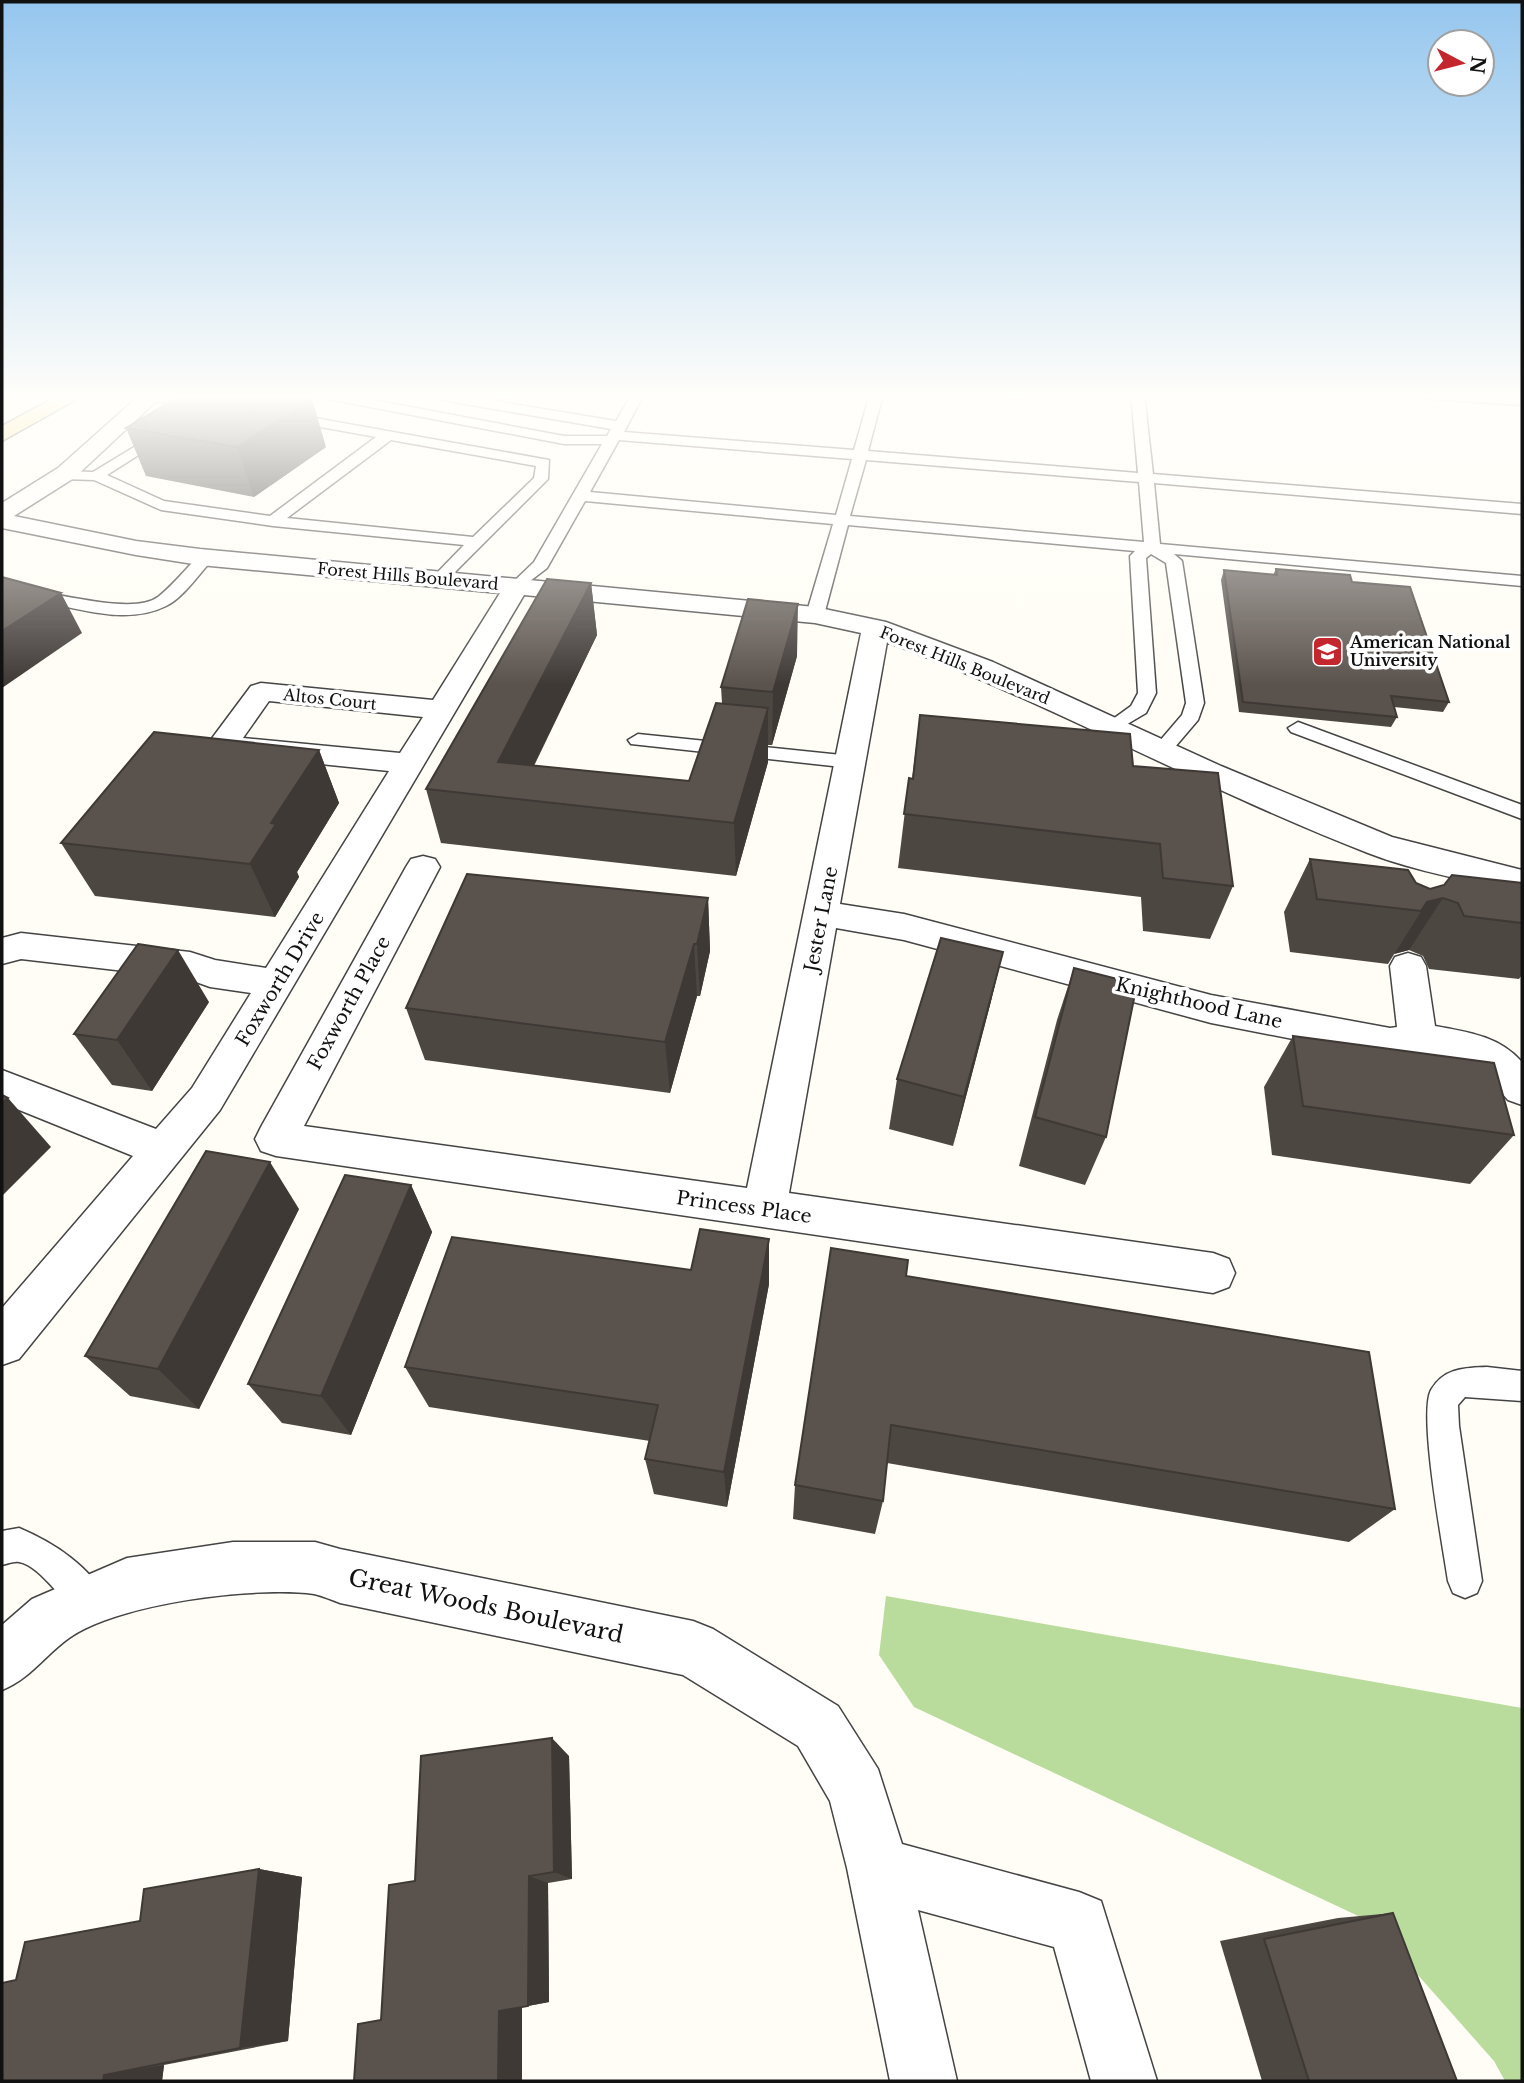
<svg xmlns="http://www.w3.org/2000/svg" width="1524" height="2083" font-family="'Libre Baskerville',serif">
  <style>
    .forest { fill: #b9dc9c }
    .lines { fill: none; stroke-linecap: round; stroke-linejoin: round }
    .service-casing { stroke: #444; stroke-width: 3 }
    .minor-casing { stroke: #444; stroke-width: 3 }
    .primary-casing { stroke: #222; stroke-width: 3 }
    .service { fill: #fff; fill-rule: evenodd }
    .minor { fill: #fff; fill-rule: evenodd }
    .primary { fill: #f9d66b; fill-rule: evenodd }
    .wall { fill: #4d4742 }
    .shaded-wall { fill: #3f3936 }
    .building { fill: #5a524d; stroke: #3f3936; stroke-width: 2 }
    .labels { text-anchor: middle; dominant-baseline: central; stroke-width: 7; stroke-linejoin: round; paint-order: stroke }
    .far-street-label { font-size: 16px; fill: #111; stroke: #fff }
    .far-poi-label { font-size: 16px; font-weight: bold; fill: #111; stroke: #fff; text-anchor: start }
    .street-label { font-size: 19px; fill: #111; stroke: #fff }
    .near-street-label { font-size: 23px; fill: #111; stroke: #fff }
  </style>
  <rect width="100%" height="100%" fill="#fffdf5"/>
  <polygon class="forest" points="886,1596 1522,1708 1522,2081 1505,2081 1494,2061 1371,1922 914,1707 879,1655"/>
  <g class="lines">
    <defs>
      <g id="service">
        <polygon points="147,394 207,398 214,402 207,406 150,401 143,397"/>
        <path d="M316 394H342L564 436H607L611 429 430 398 423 394H452L616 421 632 394H644L624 432 854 450 870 394H883L868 451 1138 473 1131 394H1144L1153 474 1522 504V514L1154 483 1160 544 1522 576V586L1174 554 1182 561 1204 703 1198 720 1169 754 1162 756 1152 750 1182 715 1186 703 1166 563 1151 554 1146 558 1156 693 1146 713 1112 733 1102 727 1131 706 1138 693 1130 556 1135 551 848 525 824 615 815 620 806 615 833 524 585 501 547 568 517 591 509 586 534 562 602 444H564L323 398ZM619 440 852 459 836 515 590 492ZM866 460 1139 482 1144 542 850 516Z"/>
        <polygon points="1411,394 1522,397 1522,405 1418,398"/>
        <path d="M287 413 549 460 548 479 445 582 439 584 431 579 464 545 273 526 161 510 94 480 63 479 56 475 63 471 93 472 162 430 169 434 167 437 107 475 164 501 270 516 376 437 282 420 280 417ZM391 440 536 466 534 478 473 537 287 518Z"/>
        <path d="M206 552 214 557 212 560C199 574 183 598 166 606 116 631 55 596 2 598V588C41 586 130 618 158 597 173 585 187 568 200 554Z"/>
        <polygon points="1298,722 1522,805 1522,819 1291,732 1288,728"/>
        <polygon points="638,734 851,756 861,762 851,768 631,744 628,740"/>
        <path d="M1487 1367 1522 1371V1401L1465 1397 1458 1405 1459 1426 1482 1581 1477 1593 1465 1598 1453 1593 1448 1581C1443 1547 1418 1414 1431 1390 1444 1368 1464 1368 1487 1367Z"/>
        <path d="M19 1528C52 1542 93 1567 107 1602L102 1614 90 1619C64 1609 43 1566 19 1562 14 1561 7 1564 2 1565V1531Z"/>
      </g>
      <g id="minor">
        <path d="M141 394H164L74 478 14 516 136 541 200 549 815 607 886 622 993 662 1221 766 1392 837 1522 870V894C1472 881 1417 872 1368 853 1205 790 1051 703 887 642L840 904 904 914 1211 995 1390 1028 1397 1027 1390 966 1395 957 1408 953 1421 957 1426 966 1435 1026C1468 1032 1499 1036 1522 1062V1105L1508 1100 1485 1074 1465 1061 1429 1055 1390 1058 1211 1023 904 940 836 928 789 1193 1213 1253 1229 1259 1235 1273 1229 1287 1213 1293 276 1156 261 1151 255 1139 261 1127 406 867 411 859 423 856 435 859 440 867 304 1126 747 1188 861 633 815 623 524 595 220 1110 19 1359 2 1365V1308L133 1156 2 1103V1070L156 1129 192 1088 251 993 210 987 185 978 21 959 2 964V938L21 933 190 952 215 960 266 968 389 771 222 754 211 752 207 745 251 686 261 683 433 700 500 593 200 565 136 555 2 528V503L58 468ZM269 701 423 717 400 753 243 738Z"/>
        <path d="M233 1542H315L340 1549 693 1621 713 1629 838 1706 878 1769 902 1844 1079 1892 1101 1901 1157 2081H1091L1054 1947 918 1910 957 2081H890L847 1868 830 1801 798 1746 683 1675 340 1603C332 1600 323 1596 314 1594 255 1586 118 1603 69 1638 45 1655 30 1679 2 1690V1625L32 1599 127 1558Z"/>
      </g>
      <polygon id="primary" points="61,394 86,394 2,441 2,426"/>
    </defs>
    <use href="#service" class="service-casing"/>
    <use href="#minor" class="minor-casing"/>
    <use href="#primary" class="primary-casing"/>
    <use href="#service" class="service"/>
    <use href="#minor" class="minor"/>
    <use href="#primary" class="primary"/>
  </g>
  <g class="wall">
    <polygon points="126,428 326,447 254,497 146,476"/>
    <polygon points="1276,569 1352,582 1449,702 1443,712 1394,707 1397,717 1391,727 1239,712 1221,580 1224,570 1273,575"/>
    <polygon points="591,583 597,635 534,766 689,781 722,703 721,687 797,656 772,745 768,745 768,762 736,876 441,843 426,789"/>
    <polygon points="920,715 1133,766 1233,886 1210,939 1143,931 1141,897 898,868 909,778 912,779"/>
    <polygon points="319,750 339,803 297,872 299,877 275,917 95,896 61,843"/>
    <polygon points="1310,859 1416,883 1430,889 1522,883 1522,975 1519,979 1429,969 1423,956 1409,950 1394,954 1388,964 1290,952 1284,912"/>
    <polygon points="708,898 710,951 700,996 697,996 670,1093 425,1060 406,1008"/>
    <polygon points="1003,952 990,1005 953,1146 889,1129 897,1079"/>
    <polygon points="1074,968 1106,1137 1085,1185 1019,1166 1057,1020"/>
    <polygon points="209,1002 152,1091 112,1085 74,1034"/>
    <polygon points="1293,1036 1514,1135 1470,1184 1272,1155 1264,1087"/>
    <polygon points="411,1185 432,1232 351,1435 282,1423 248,1384"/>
    <polygon points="299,1209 199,1409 130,1396 85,1356"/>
    <polygon points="906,1276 1395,1509 1349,1542 887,1463 883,1501 875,1534 793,1519 795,1485"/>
    <polygon points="769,1284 727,1507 654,1494 645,1459 650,1441 429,1407 405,1367"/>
    <polygon points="569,1756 572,1879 548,1883 549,2002 522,2007 522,2081 354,2081 381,2020"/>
    <polygon points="259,1869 302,1877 288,2041 164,2065 162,2081 2,2081 16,1980 140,1921"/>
    <polygon points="1393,1913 1457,2081 1262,2081 1220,1941 1338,1918"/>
  </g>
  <g class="shaded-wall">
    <polygon points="312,399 326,447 254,497 237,447"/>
    <polygon points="591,583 597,635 517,799 498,762"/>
    <polygon points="61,593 82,633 2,688 2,631"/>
    <polygon points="798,604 797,656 772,745 773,692"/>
    <polygon points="768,708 768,762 736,876 734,823"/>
    <polygon points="319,750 339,803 297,872 299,877 275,917 250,864 271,823"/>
    <polygon points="708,898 710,951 700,996 697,944"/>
    <polygon points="1443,898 1409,950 1394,954 1388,964 1427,902"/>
    <polygon points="694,944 697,996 670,1093 665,1042"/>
    <polygon points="178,950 209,1002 152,1091 117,1040"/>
    <polygon points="1003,952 990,1005 953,1146 964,1097"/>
    <polygon points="8,1098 51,1147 2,1196 2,1103"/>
    <polygon points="270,1162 299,1209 199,1409 158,1369"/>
    <polygon points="411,1185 432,1232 351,1435 321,1396"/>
    <polygon points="769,1239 769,1284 727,1507 724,1472"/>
    <polygon points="552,1738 569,1756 572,1879 554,1872"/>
    <polygon points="259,1869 302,1877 288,2041 240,2048"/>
    <polygon points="529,1876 548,1883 549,2002 528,2006"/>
    <polygon points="522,2007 522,2081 498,2081 499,2011"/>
    <polygon points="164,2065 162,2081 103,2081 104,2075"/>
  </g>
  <g class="building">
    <polygon points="183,394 281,394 312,399 237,447 126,428"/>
    <polygon points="1276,569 1350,575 1352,582 1410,587 1449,702 1391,696 1397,717 1243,702 1224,570 1277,575"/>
    <polygon points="2,577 61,593 2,631"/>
    <polygon points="547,579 591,583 498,762 689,781 716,703 768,708 734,823 426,789"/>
    <polygon points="748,599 798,604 773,692 721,687"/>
    <polygon points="920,715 1130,734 1133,766 1218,773 1233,886 1163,878 1160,844 904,814 909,778 913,779"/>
    <polygon points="154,732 319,750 271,823 276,824 250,864 61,843"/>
    <polygon points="1310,859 1408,870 1416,883 1430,889 1444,885 1452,875 1522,883 1522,923 1464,916 1458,903 1443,898 1427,902 1421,911 1317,899"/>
    <polygon points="467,874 708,898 697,944 694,944 665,1042 406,1008"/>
    <polygon points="941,938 1003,952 964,1097 897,1079"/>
    <polygon points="138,944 178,950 117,1040 74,1034"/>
    <polygon points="1074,968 1137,984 1106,1137 1035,1117"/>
    <polygon points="1293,1036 1494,1063 1514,1135 1303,1106"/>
    <polygon points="2,1095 8,1098 2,1103"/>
    <polygon points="206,1151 270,1162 158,1369 85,1356"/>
    <polygon points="345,1175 411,1185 321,1396 248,1384"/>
    <polygon points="700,1229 769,1239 724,1472 645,1459 658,1405 405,1367 452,1237 691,1270"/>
    <polygon points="831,1248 908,1260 906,1276 1369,1352 1395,1509 891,1425 883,1501 795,1485"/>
    <polygon points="552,1738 554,1872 529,1876 528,2006 499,2011 498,2081 354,2081 358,2024 381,2020 389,1885 415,1881 421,1756"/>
    <polygon points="259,1869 240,2048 104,2075 103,2081 2,2081 2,1983 16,1980 25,1942 140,1921 144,1889"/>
    <polygon points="1393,1913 1457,2081 1309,2081 1264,1939"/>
  </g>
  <linearGradient id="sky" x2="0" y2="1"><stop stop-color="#95c6ee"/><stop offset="0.58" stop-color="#fffefa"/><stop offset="1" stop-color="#fffefa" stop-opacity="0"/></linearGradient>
  <rect width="1524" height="685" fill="url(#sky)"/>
  <defs>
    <symbol id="university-square" viewBox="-11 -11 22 22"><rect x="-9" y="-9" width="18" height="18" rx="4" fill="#c4262e" stroke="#fff"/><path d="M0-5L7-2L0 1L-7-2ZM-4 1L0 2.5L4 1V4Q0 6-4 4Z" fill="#fff"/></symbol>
  </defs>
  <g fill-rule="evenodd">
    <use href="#university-square" x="1310" y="634" width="35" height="35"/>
  </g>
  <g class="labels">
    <g class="far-street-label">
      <text transform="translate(408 576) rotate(5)">Forest Hills Boulevard</text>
      <text transform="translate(965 665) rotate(22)">Forest Hills Boulevard</text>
      <text transform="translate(330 699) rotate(6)">Altos Court</text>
    </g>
    <g class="far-poi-label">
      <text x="1350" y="642">American National<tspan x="1350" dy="18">University</tspan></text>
    </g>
    <g class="street-label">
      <text transform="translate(821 919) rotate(-79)">Jester Lane</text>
      <text transform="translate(280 979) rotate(-59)">Foxworth Drive</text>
      <text transform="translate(349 1003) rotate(-61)">Foxworth Place</text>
      <text transform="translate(1199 1003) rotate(13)">Knighthood Lane</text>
      <text transform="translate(744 1207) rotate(8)">Princess Place</text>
    </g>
    <g class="near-street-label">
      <text transform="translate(486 1606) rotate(12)">Great Woods Boulevard</text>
    </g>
  </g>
  <rect width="1524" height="2083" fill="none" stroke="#111111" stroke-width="7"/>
  <g transform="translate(1461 63) rotate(97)"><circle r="33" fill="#ffffff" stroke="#a0a0a0" stroke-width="2"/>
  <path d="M0-5L12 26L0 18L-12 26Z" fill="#c4262e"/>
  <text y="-10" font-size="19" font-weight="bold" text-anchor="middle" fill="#111111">N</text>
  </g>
</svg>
